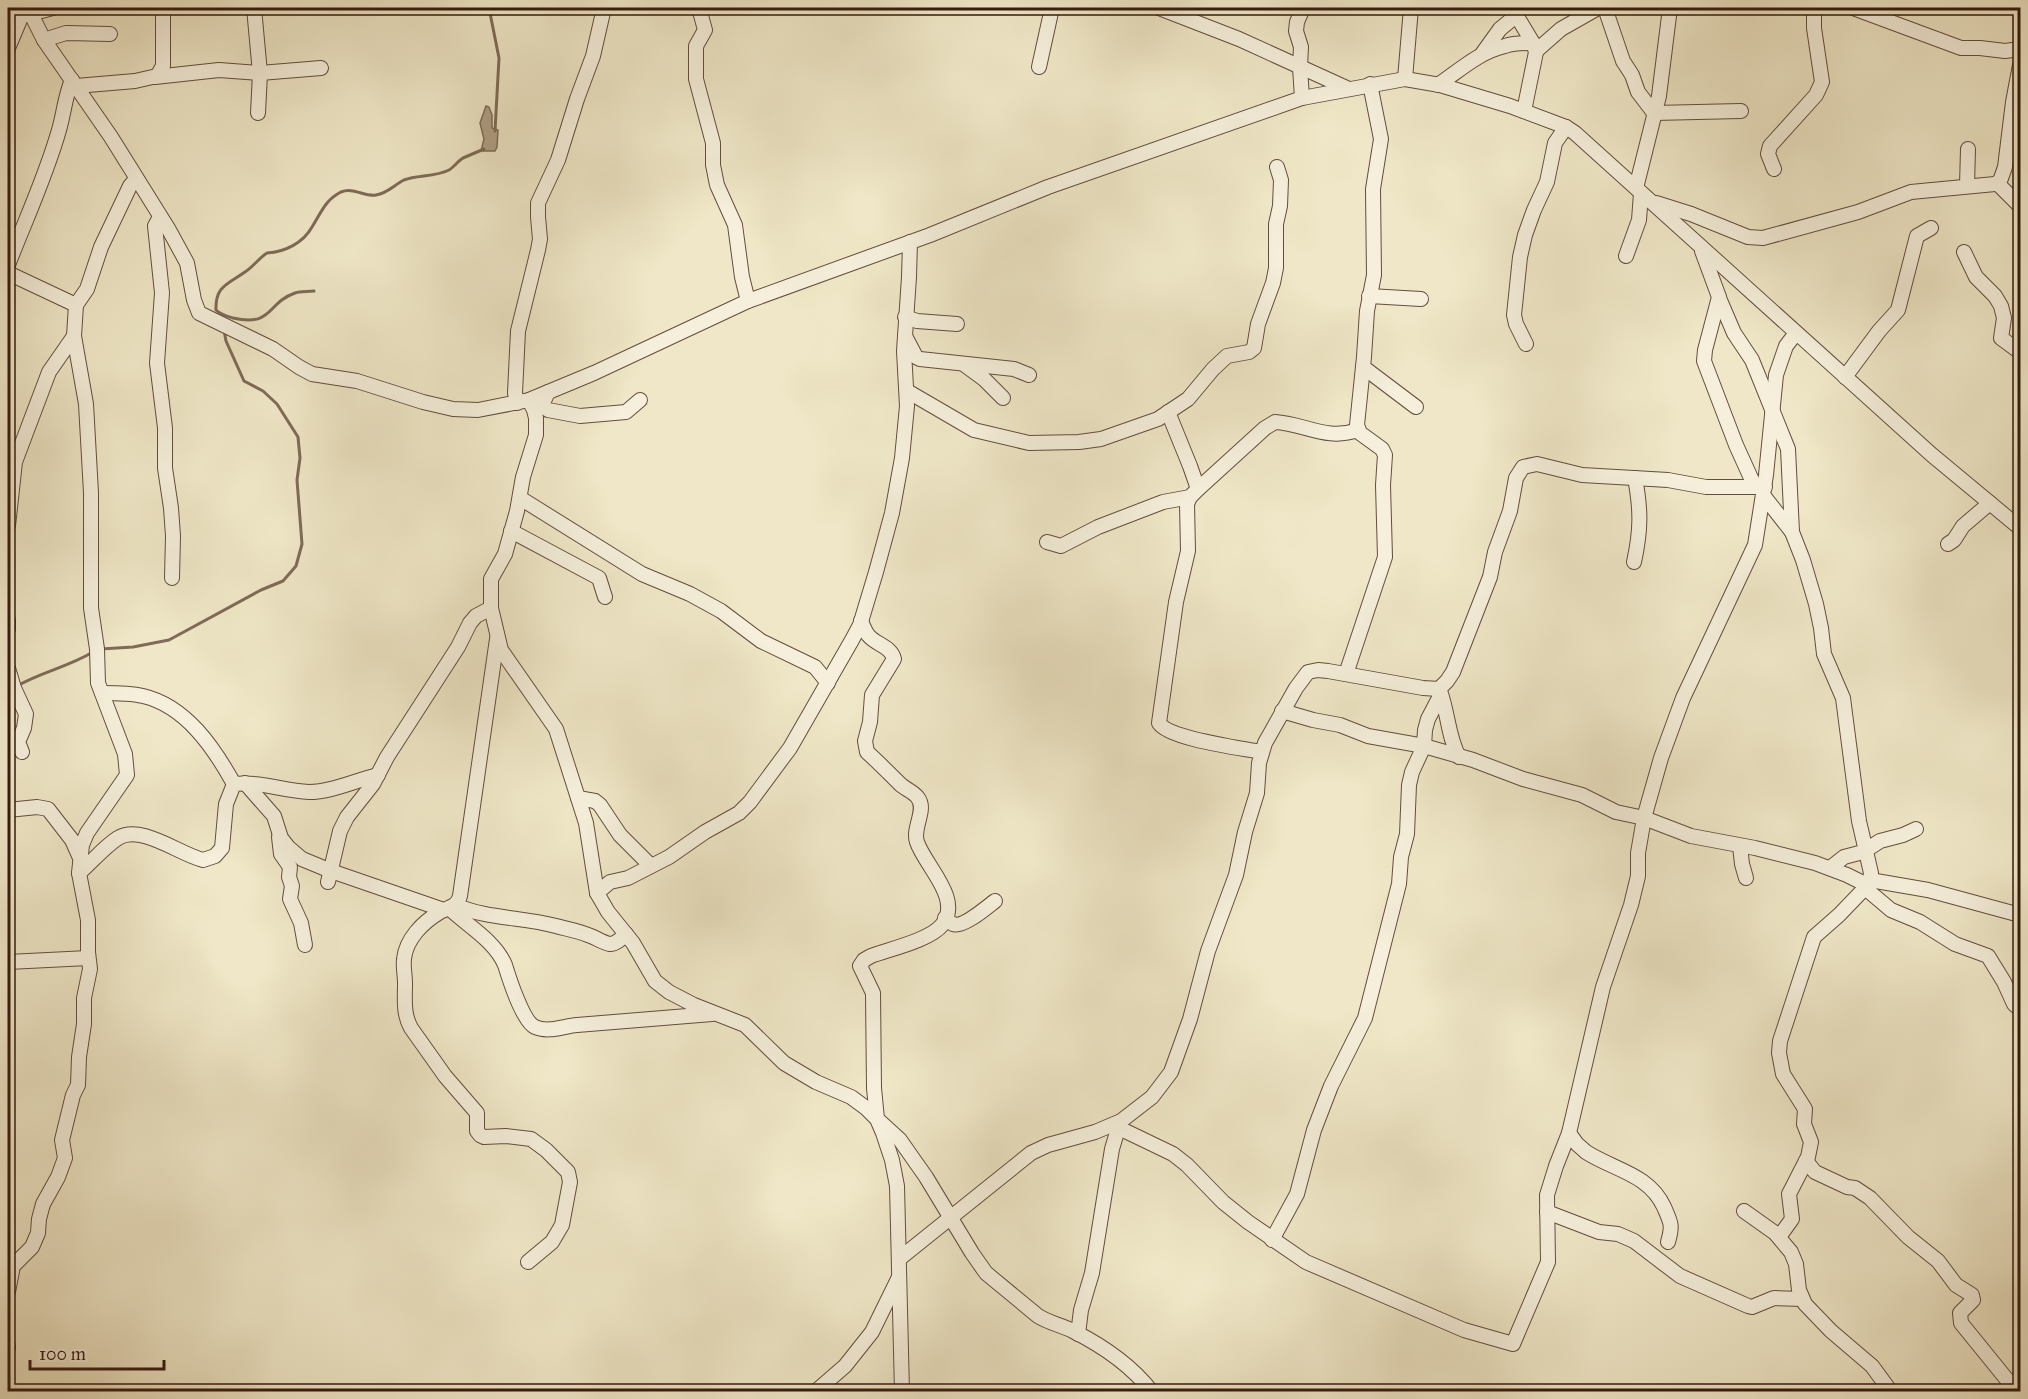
<svg xmlns="http://www.w3.org/2000/svg" width="2028" height="1399" font-family="'IM FELL Great Primer',serif">
  <style>
    .water { fill: #b0a188; stroke: #7f6b58; stroke-width: 1.5 }
    .lines { fill: none; stroke-linecap: round; stroke-linejoin: round }
    .stream { stroke: #7f6b58; stroke-width: 3 }
    .minor-casing { stroke: #644d3d; stroke-width: 16 }
    .minor { stroke: #f5efdb; stroke-width: 14 }
  </style>
  <rect width="100%" height="100%" fill="#efe7c7"/>
  <filter id="stains"><feTurbulence type="fractalNoise" baseFrequency=".00333" numOctaves="4"/><feColorMatrix values="0 0 0 0 .2 0 0 0 0 .09 0 0 0 0 .02 0 0 0 .5 -.17"/></filter>
  <radialGradient id="worn" r=".72"><stop offset=".6" stop-color="#630" stop-opacity="0"/><stop offset="1" stop-color="#630" stop-opacity=".3"/></radialGradient>
  <polygon class="water" points="486,106 489,107 492,115 492,128 498,130 497,147 495,151 481,151 484,139 480,123"/>
  <g class="lines">
    <g class="stream">
      <polyline points="489,8 499,58 495,131"/>
      <path d="M314 291C308 292 301 291 295 293 266 303 274 327 233 318 226 316 221 315 216 310 215 286 228 284 245 272 253 267 259 258 267 253 285 252 303 243 312 227 321 213 325 200 341 192 353 187 365 197 376 195 388 193 394 185 404 180 418 175 435 177 449 170 454 167 458 161 463 158 470 155 477 152 484 149"/>
      <polyline points="101,649 133,647 169,640 261,590 283,581 296,566 302,544 297,480 300,458 298,437 277,404 263,391 244,381 226,341 224,330"/>
      <path d="M17 686C41 672 68 667 93 652"/>
    </g>
    <defs>
      <g id="minor">
        <polyline points="28,8 44,40 111,137 169,230 187,263 194,300 199,313 273,349 299,367 312,374 357,381 423,402 453,409 478,410 529,400 594,373 748,301 930,235 1048,187 1302,98 1405,79 1440,85 1510,106 1566,127 1575,133 1932,455 2020,528"/>
        <polyline points="254,8 260,73 258,113"/>
        <polyline points="699,8 705,30 696,46 696,79 713,143 713,165 717,185 735,225 742,277 748,301"/>
        <polyline points="1159,8 1239,39 1349,89"/>
        <polyline points="1512,8 1533,43 1536,52 1524,111"/>
        <polyline points="1605,8 1623,61 1632,75 1638,92 1654,113 1741,111"/>
        <polyline points="1853,8 1961,48 1980,48 2005,51 2020,49"/>
        <polyline points="30,14 53,8"/>
        <polyline points="44,40 66,33 110,34"/>
        <polyline points="8,48 25,8"/>
        <polyline points="1536,51 1561,29 1598,8"/>
        <polyline points="1482,54 1500,29 1517,15"/>
        <polyline points="1039,67 1052,8"/>
        <polyline points="155,77 219,70 260,73 321,68"/>
        <polyline points="1405,79 1411,8"/>
        <path d="M1438 85C1460 70 1479 52 1505 46 1514 43 1524 43 1533 43"/>
        <polyline points="76,86 135,81 157,76 163,66 163,8"/>
        <polyline points="1302,98 1300,67 1301,47 1296,31 1297,22 1303,8"/>
        <polyline points="1774,169 1768,154 1770,146 1816,95 1822,82 1814,28 1814,8"/>
        <polyline points="1997,183 2020,206"/>
        <polyline points="1967,186 1968,149"/>
        <polyline points="1636,188 1659,96 1670,8"/>
        <polyline points="1656,203 1691,214 1748,237 1763,238 1858,212 1911,192 1995,184 2000,181 2005,167 2013,102 2020,65"/>
        <polyline points="160,217 155,226 162,293 157,363 165,428 165,468 171,508 173,536 172,578"/>
        <polyline points="1702,251 1719,297 1705,350 1704,361 1736,445 1755,487"/>
        <polyline points="1964,252 1976,277 1995,296 2001,306 2004,318 2001,338 2020,352"/>
        <polyline points="1626,256 1639,220 1641,193"/>
        <path d="M8 265C25 221 46 176 59 130 64 113 65 96 72 80"/>
        <polyline points="8,273 76,305"/>
        <polyline points="1369,296 1421,299"/>
        <polyline points="1719,298 1734,333 1752,360 1788,449 1792,532"/>
        <polyline points="905,317 917,321 957,324"/>
        <polyline points="905,336 916,357 920,359 1014,369 1029,375"/>
        <polyline points="1526,344 1516,324 1514,315 1520,257 1525,235 1534,210 1547,182 1555,143 1566,127"/>
        <polyline points="965,365 984,379 1003,398"/>
        <polyline points="1363,367 1416,407"/>
        <polyline points="1845,377 1879,331 1898,310 1917,236 1931,228"/>
        <polyline points="907,391 974,430 1029,443 1079,442 1101,439 1158,419 1188,399 1213,369 1227,356 1249,352 1254,348 1258,324 1273,283 1276,268 1276,224 1280,206 1281,180 1277,167"/>
        <polyline points="548,392 543,403 544,407 548,410 580,416 626,412 640,400"/>
        <polyline points="529,400 534,410 536,418 536,435 523,477 517,511 505,554 491,579 491,608 501,650 556,729 586,823 597,893 608,912 633,943 655,981 669,992 694,1005 745,1025 784,1063 816,1082 851,1097 866,1108 877,1119 883,1133 892,1160 897,1186 902,1392"/>
        <polyline points="517,403 515,393 518,331 538,250 540,239 538,217 538,203 558,160 577,99 593,56 604,8"/>
        <polyline points="1168,412 1190,466 1198,489"/>
        <polyline points="1763,495 1792,532 1803,560 1816,604 1821,628 1824,654 1843,698 1859,821 1871,873 1870,880 1865,888 1839,915 1814,937 1780,1041 1779,1053 1783,1074 1805,1109 1804,1124 1811,1142 1808,1157 1789,1194 1792,1219 1779,1237"/>
        <polyline points="520,498 642,574 690,594 721,611 761,641 815,667 828,683"/>
        <polyline points="8,526 15,462 49,372 74,336"/>
        <polyline points="511,531 599,578 605,597"/>
        <polyline points="1047,542 1061,546 1098,527 1163,502 1190,497"/>
        <polyline points="1948,544 1954,540 1963,526 1990,503"/>
        <path d="M1634 562C1641 530 1641 510 1635 478"/>
        <polyline points="8,620 8,629"/>
        <path d="M861 621C863 626 865 631 868 635 876 645 891 646 894 659L872 695 870 722 865 741 867 752C878 762 889 773 900 784 905 789 914 792 918 798 927 810 912 828 917 842 925 866 963 899 942 925 930 940 890 949 871 956L864 960 860 966 873 993 874 1088 877 1119 900 1140 926 1177 972 1253 986 1273 1038 1316C1049 1323 1061 1325 1073 1331 1103 1346 1131 1365 1152 1392"/>
        <path d="M497 639 460 896C457 907 449 907 440 912 423 922 406 939 404 959 403 967 405 975 405 983 405 999 403 1014 411 1028L445 1076 477 1113V1131L480 1135 484 1137 506 1136 531 1139 546 1150 568 1172 570 1182 562 1225 552 1242 528 1262"/>
        <polyline points="8,668 14,688 26,714 24,728 18,742 22,752"/>
        <polyline points="1346,674 1385,557 1383,485 1385,455 1382,449 1360,433 1357,425 1364,357 1367,311 1374,275 1373,189 1381,139 1370,84"/>
        <path d="M1440 691C1448 712 1448 737 1459 757"/>
        <path d="M102 693C116 693 130 693 143 696 186 706 214 748 234 784"/>
        <polyline points="1282,711 1313,720 1340,725 1368,736 1424,746 1473,760 1523,779 1582,795 1616,812 1644,818 1691,836 1755,848 1815,863 1847,875 1867,885"/>
        <path d="M1261 752C1241 748 1169 739 1159 723L1176 602 1188 551 1187 504 1190 497 1198 489 1265 428 1275 422C1306 424 1326 441 1358 430"/>
        <polyline points="245,783 274,816 281,838 288,847 302,859 331,871 444,910"/>
        <polyline points="578,798 595,801 600,805 620,835 650,865"/>
        <polyline points="8,810 37,807 48,809 72,840 80,858"/>
        <polyline points="279,837 281,854 290,867 289,877 292,886 290,899 301,923 305,945"/>
        <polyline points="1740,846 1742,864 1746,878"/>
        <polyline points="1830,868 1844,857 1863,852 1880,841 1903,835 1916,829"/>
        <path d="M79 873C92 862 104 847 118 838 141 824 179 854 203 860L215 856 222 848 226 804 234 784C260 781 283 791 309 792 332 792 356 780 378 775"/>
        <polyline points="1870,880 1928,890 2020,915"/>
        <polyline points="328,882 340,831 347,817 373,784 387,757 458,647 470,623 476,616 491,608"/>
        <polyline points="1865,888 1891,910 1920,922 1955,944 1988,956 2004,982 2014,1004 2020,1009"/>
        <polyline points="597,893 610,882 628,878 669,857 705,832 739,813 750,802 790,748 852,640 860,625 876,572 892,513 902,458 907,406 904,351 909,277 910,242"/>
        <path d="M455 905C487 919 523 917 556 926 567 929 578 931 588 935 595 937 603 943 610 944 616 944 622 938 626 934"/>
        <path d="M450 909C468 926 495 941 505 965 509 978 523 1022 535 1027 548 1033 564 1026 577 1025L712 1014"/>
        <path d="M945 918C948 920 950 923 953 924 963 928 987 907 995 901"/>
        <polyline points="8,962 88,958"/>
        <polyline points="1119,1128 1173,1154 1187,1165 1223,1202 1248,1222 1306,1262 1464,1330 1513,1344 1548,1262 1547,1195 1556,1166 1569,1133 1603,987 1631,905 1638,876 1638,853 1644,818 1661,758 1683,698 1755,545 1766,475 1776,375 1786,346 1796,333"/>
        <path d="M1569 1133 1577 1144 1586 1152C1614 1170 1649 1174 1664 1207 1671 1223 1673 1225 1668 1242"/>
        <polyline points="1806,1161 1815,1172 1847,1187 1855,1188 1870,1198 1908,1237 1938,1261 1956,1285 1972,1295 1973,1300 1960,1313 1961,1323 2017,1392"/>
        <polyline points="1744,1211 1775,1233 1791,1252 1796,1264 1799,1290 1805,1304 1831,1331 1872,1366 1891,1392"/>
        <polyline points="1547,1212 1599,1232 1618,1234 1634,1241 1680,1276 1748,1306 1752,1307 1774,1298 1802,1299"/>
        <polyline points="1272,1240 1297,1194 1314,1130 1331,1086 1365,1018 1399,884 1401,857 1407,834 1409,785 1412,772 1424,746 1425,730 1428,719 1439,698 1439,689"/>
        <polyline points="899,1259 1031,1153 1048,1145 1095,1132 1121,1121 1152,1097 1171,1072 1190,1019 1208,951 1236,875 1245,832 1257,793 1259,763 1265,743 1296,688 1308,672 1318,670 1328,671 1423,688 1439,689 1447,681 1453,672 1490,577 1495,552 1510,511 1516,478 1523,467 1537,464 1582,475 1668,480 1706,487 1765,487"/>
        <polyline points="8,1292 13,1266 32,1247 38,1233 39,1219 43,1204 58,1177 65,1158 62,1140 73,1095 78,1085 79,1057 84,1024 84,998 90,969 88,952 88,920 79,873 82,845 87,833 127,775 125,754 98,683 97,649 91,608 91,493 86,404 74,336 76,305 87,289 101,247 130,186 136,179"/>
        <polyline points="1078,1334 1081,1310 1092,1273 1112,1149 1120,1122"/>
        <polyline points="8,1346 8,1348"/>
        <polyline points="815,1392 845,1366 872,1332 898,1279"/>
      </g>
    </defs>
    <use href="#minor" class="minor-casing"/>
    <use href="#minor" class="minor"/>
  </g>
  <rect width="2028" height="1399" fill="none" stroke="#efe7c7" stroke-width="30"/>
  <rect x="9" y="9" width="2010" height="1381" fill="none" stroke="#351a0f" stroke-width="3"/>
  <rect x="15" y="15" width="1998" height="1369" fill="none" stroke="#351a0f" stroke-width="1.5"/>
  <path d="M30 1360v9h134v-9" fill="none" stroke="#351a0f" stroke-width="3"/>
  <text x="39" y="1360" font-size="18" fill="#351a0f" stroke="#f5efdb" stroke-width="4.5" paint-order="stroke">100 m</text>
  <rect width="100%" height="100%" filter="url(#stains)"/>
  <rect width="100%" height="100%" fill="url(#worn)"/>
</svg>
